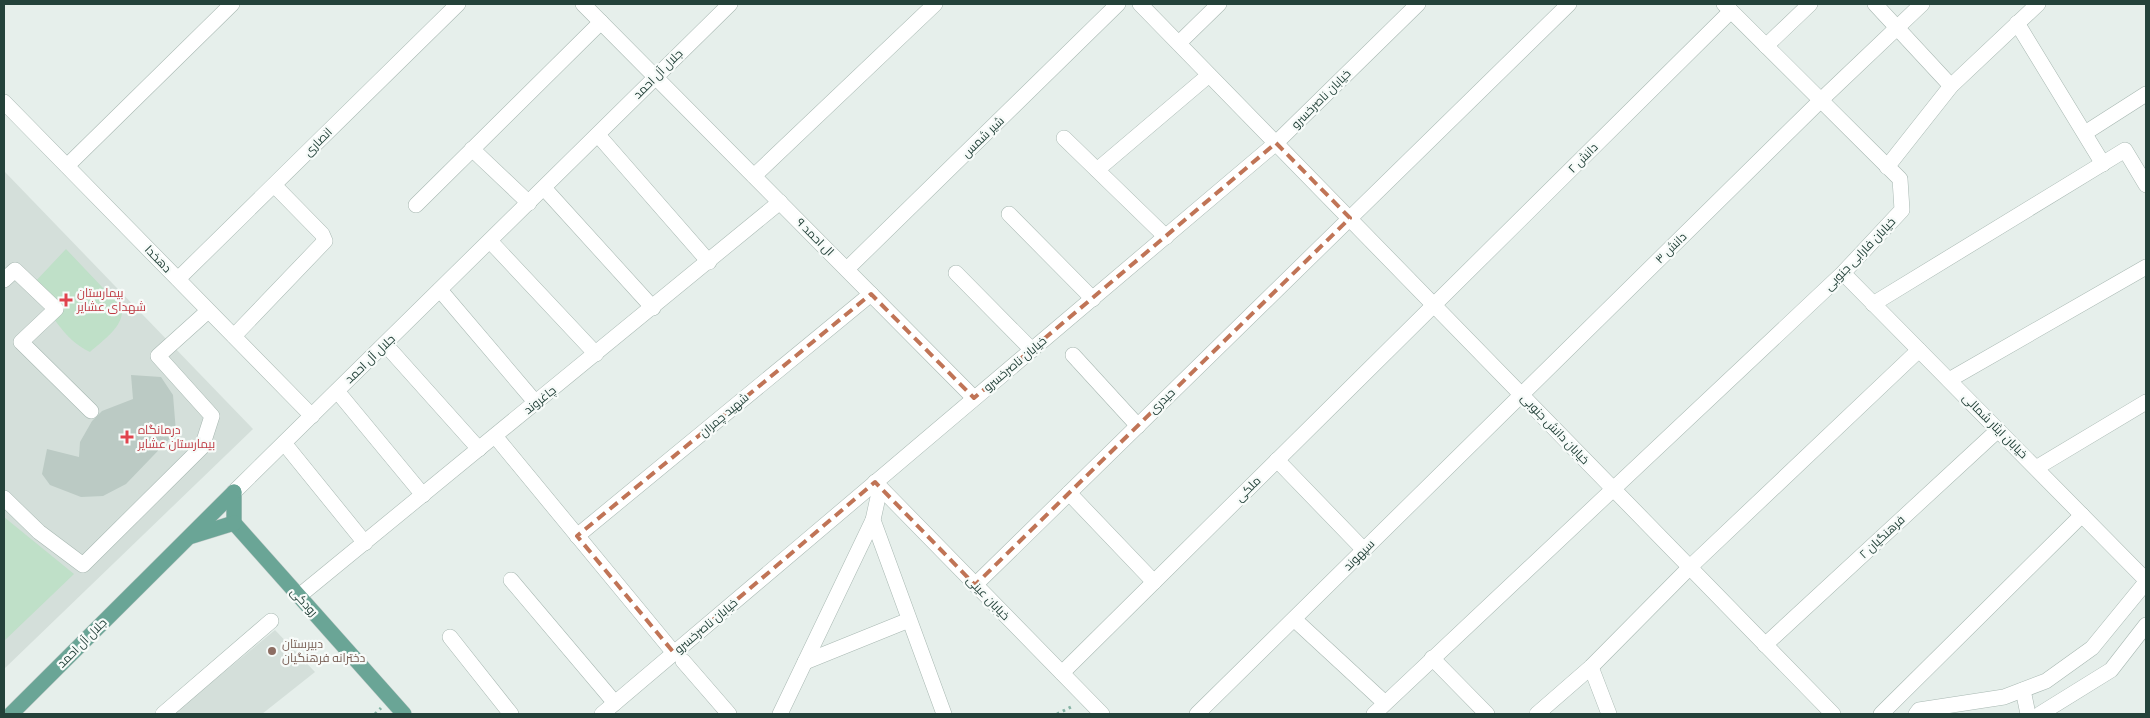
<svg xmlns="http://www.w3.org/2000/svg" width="2150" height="718" font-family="'Fira Sans Condensed',Cairo,sans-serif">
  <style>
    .built { fill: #d4dfda }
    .green { fill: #bfe0c8 }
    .building { fill: #bbcac4 }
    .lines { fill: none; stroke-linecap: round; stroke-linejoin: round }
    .minor-casing { stroke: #a8b8b2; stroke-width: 16 }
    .major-casing { stroke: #c2cac8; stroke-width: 16 }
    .path { stroke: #86b3a5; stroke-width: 3; stroke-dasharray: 2.5 4; stroke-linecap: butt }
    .minor { stroke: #fff; stroke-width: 15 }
    .major { stroke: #6aa596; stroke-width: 15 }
    .marked { fill: none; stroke: #c07456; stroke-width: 4; stroke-dasharray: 10 6; stroke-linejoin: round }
    .health-dot { fill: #e0444e; stroke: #f7fbf9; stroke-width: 2 }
    .education-dot { fill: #8d6e63; stroke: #f7fbf9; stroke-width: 2 }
    .labels { text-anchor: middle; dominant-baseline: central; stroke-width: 4.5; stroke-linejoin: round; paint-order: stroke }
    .street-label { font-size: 12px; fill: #24423a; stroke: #f7fbf9 }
    .health-label { font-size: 12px; fill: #be3a42; stroke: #f7fbf9; text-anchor: start }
    .education-label { font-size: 12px; fill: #785e54; stroke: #f7fbf9; text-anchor: start }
  </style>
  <rect width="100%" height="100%" fill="#e6efeb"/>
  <g class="built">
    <polygon points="4,171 253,429 4,669"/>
    <polygon points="275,630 315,672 262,714 173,714"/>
  </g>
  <g class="green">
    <path d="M66 249 122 308C124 327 103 340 90 352 63 340 47 308 33 284Z"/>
    <polygon points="4,517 74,574 4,641"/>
  </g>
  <polygon class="building" points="131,375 161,377 173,395 176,432 126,484 103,496 81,497 50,485 42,474 47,449 79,457 80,442 92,421 102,411 133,399"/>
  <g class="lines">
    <defs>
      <g id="minor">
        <polyline points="583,4 974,398"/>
        <polyline points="1140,4 1833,714"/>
        <polyline points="1875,4 1951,86"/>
        <polyline points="2017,23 2103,164"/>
        <polyline points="1179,43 1219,4"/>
        <polyline points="1766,46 1810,4"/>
        <polyline points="4,102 312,416"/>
        <polyline points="2085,133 2146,94"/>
        <polyline points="598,135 709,262"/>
        <polyline points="1064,138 1166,237"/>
        <polyline points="472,149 529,203"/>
        <polyline points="67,166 232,4"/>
        <polyline points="1887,167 1951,86 2038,4"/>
        <polyline points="1097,170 1209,75"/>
        <polyline points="754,176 935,4"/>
        <polyline points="544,188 653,308"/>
        <polyline points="416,205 601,22"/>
        <polyline points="1009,214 1093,299"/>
        <polyline points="490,241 596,354"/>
        <polyline points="847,269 1118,4"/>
        <polyline points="956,273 1032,350"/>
        <polyline points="1843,273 2146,580"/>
        <polyline points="178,279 458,4"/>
        <polyline points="4,280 15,270 56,309 21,342 91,411"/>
        <polyline points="440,290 536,403"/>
        <polyline points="1873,304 2125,150 2146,185"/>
        <polyline points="234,336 325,241 322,234 274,185"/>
        <polyline points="385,344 479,449"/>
        <polyline points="1073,355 1138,426"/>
        <polyline points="1949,380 2146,267"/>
        <polyline points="337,391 423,495"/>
        <polyline points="495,436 674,653"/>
        <polyline points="284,443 365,543"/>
        <polyline points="1277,460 1364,550"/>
        <polyline points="2036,468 2146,402"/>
        <polyline points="875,482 1102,714"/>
        <polyline points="880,488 873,520 944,714"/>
        <polyline points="234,492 730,4"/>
        <polyline points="1069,493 1154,582"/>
        <polyline points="4,498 39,532 83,565 202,447 212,416 158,356 208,311"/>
        <polyline points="577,536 871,294"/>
        <polyline points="511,580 615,703"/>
        <polyline points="975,585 1569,4"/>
        <polyline points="299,596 780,202"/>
        <polyline points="1294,619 1385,703"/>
        <polyline points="450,637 511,714"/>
        <polyline points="1765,645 1998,430"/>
        <polyline points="1432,658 1487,714"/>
        <polyline points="683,661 729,714"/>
        <polyline points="805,662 909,620"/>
        <polyline points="1591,667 1609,714"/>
        <polyline points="1062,673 1731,11"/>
        <polyline points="2023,690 2028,714"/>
        <polyline points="163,714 271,621"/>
        <polyline points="602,714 1276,143 1418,4"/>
        <polyline points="780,714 873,520"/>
        <polyline points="1197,714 1821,100 1922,4"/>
        <polyline points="1374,714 1843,273 1902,210 1900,179 1724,4"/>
        <polyline points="1537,714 1591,667 1690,567 1919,350"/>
        <polyline points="1881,714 2082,515"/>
        <polyline points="1916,714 1919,710 2004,697 2046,681 2092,648 2146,582"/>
        <polyline points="2040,714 2111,670 2146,625"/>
      </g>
      <g id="major">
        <polyline points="234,523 404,714"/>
        <polyline points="234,523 234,492"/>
        <polyline points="192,536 234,523"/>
        <polyline points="11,714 234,492"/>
      </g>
    </defs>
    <use href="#minor" class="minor-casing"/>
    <use href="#major" class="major-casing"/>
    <g class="path">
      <polyline points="375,714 381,708"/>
      <polyline points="1057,714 1073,706"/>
    </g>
    <use href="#minor" class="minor"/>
    <use href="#major" class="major"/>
  </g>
  <path class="marked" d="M1276 143 1350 218 975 585 875 482 674 653 577 536 871 294 974 398Z"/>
  <g class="health-dot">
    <path d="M63.5 292.5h5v5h5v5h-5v5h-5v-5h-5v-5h5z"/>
    <path d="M124.5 429.5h5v5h5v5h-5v5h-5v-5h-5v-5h5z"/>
  </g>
  <circle class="education-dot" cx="272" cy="651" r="5"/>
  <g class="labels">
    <g class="street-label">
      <text transform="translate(658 74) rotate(-45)">جلال آل احمد</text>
      <text transform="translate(1321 99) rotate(-45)">خیابان ناصرخسرو</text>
      <text transform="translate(983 137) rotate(-44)">شیر شمس</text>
      <text transform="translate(318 142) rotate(-45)">انصاری</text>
      <text transform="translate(1583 158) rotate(-45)">دانش ۲</text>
      <text transform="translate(815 237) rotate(45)">ال احمد ۹</text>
      <text transform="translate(1671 248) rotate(-45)">دانش ۳</text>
      <text transform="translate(1860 254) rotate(-46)">خیابان فارابی جنوبی</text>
      <text transform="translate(158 259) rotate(46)">دهخدا</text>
      <text transform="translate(370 359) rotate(-44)">جلال آل احمد</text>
      <text transform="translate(1015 364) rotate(-40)">خیابان ناصرخسرو</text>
      <text transform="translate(540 400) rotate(-39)">چاغروند</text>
      <text transform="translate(1162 401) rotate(-44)">حیدری</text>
      <text transform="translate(724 415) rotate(-40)">شهید چمران</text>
      <text transform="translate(1995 426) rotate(45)">خیابان ایثار شمالی</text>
      <text transform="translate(1555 429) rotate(46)">خیابان دانش جنوبی</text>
      <text transform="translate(1248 489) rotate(-45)">ملکی</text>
      <text transform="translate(1882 537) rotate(-43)">فرهنگیان ۲</text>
      <text transform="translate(1359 555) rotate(-45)">سپهوند</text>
      <text transform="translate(988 598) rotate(46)">خیابان عینی</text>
      <text transform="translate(304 602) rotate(48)">رودکی</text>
      <text transform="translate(706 626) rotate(-40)">خیابان ناصرخسرو</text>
      <text transform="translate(82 643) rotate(-45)">جلال آل احمد</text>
    </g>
    <g class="health-label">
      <text x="77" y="293">بیمارستان<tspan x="77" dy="14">شهدای عشایر</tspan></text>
      <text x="138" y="430">درمانگاه<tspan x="138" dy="14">بیمارستان عشایر</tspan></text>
    </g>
    <g class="education-label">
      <text x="282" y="644">دبیرستان<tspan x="282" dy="14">دخترانه فرهنگیان</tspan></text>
    </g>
  </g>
  <rect width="2150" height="718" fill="none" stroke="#24423a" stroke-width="10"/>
</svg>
